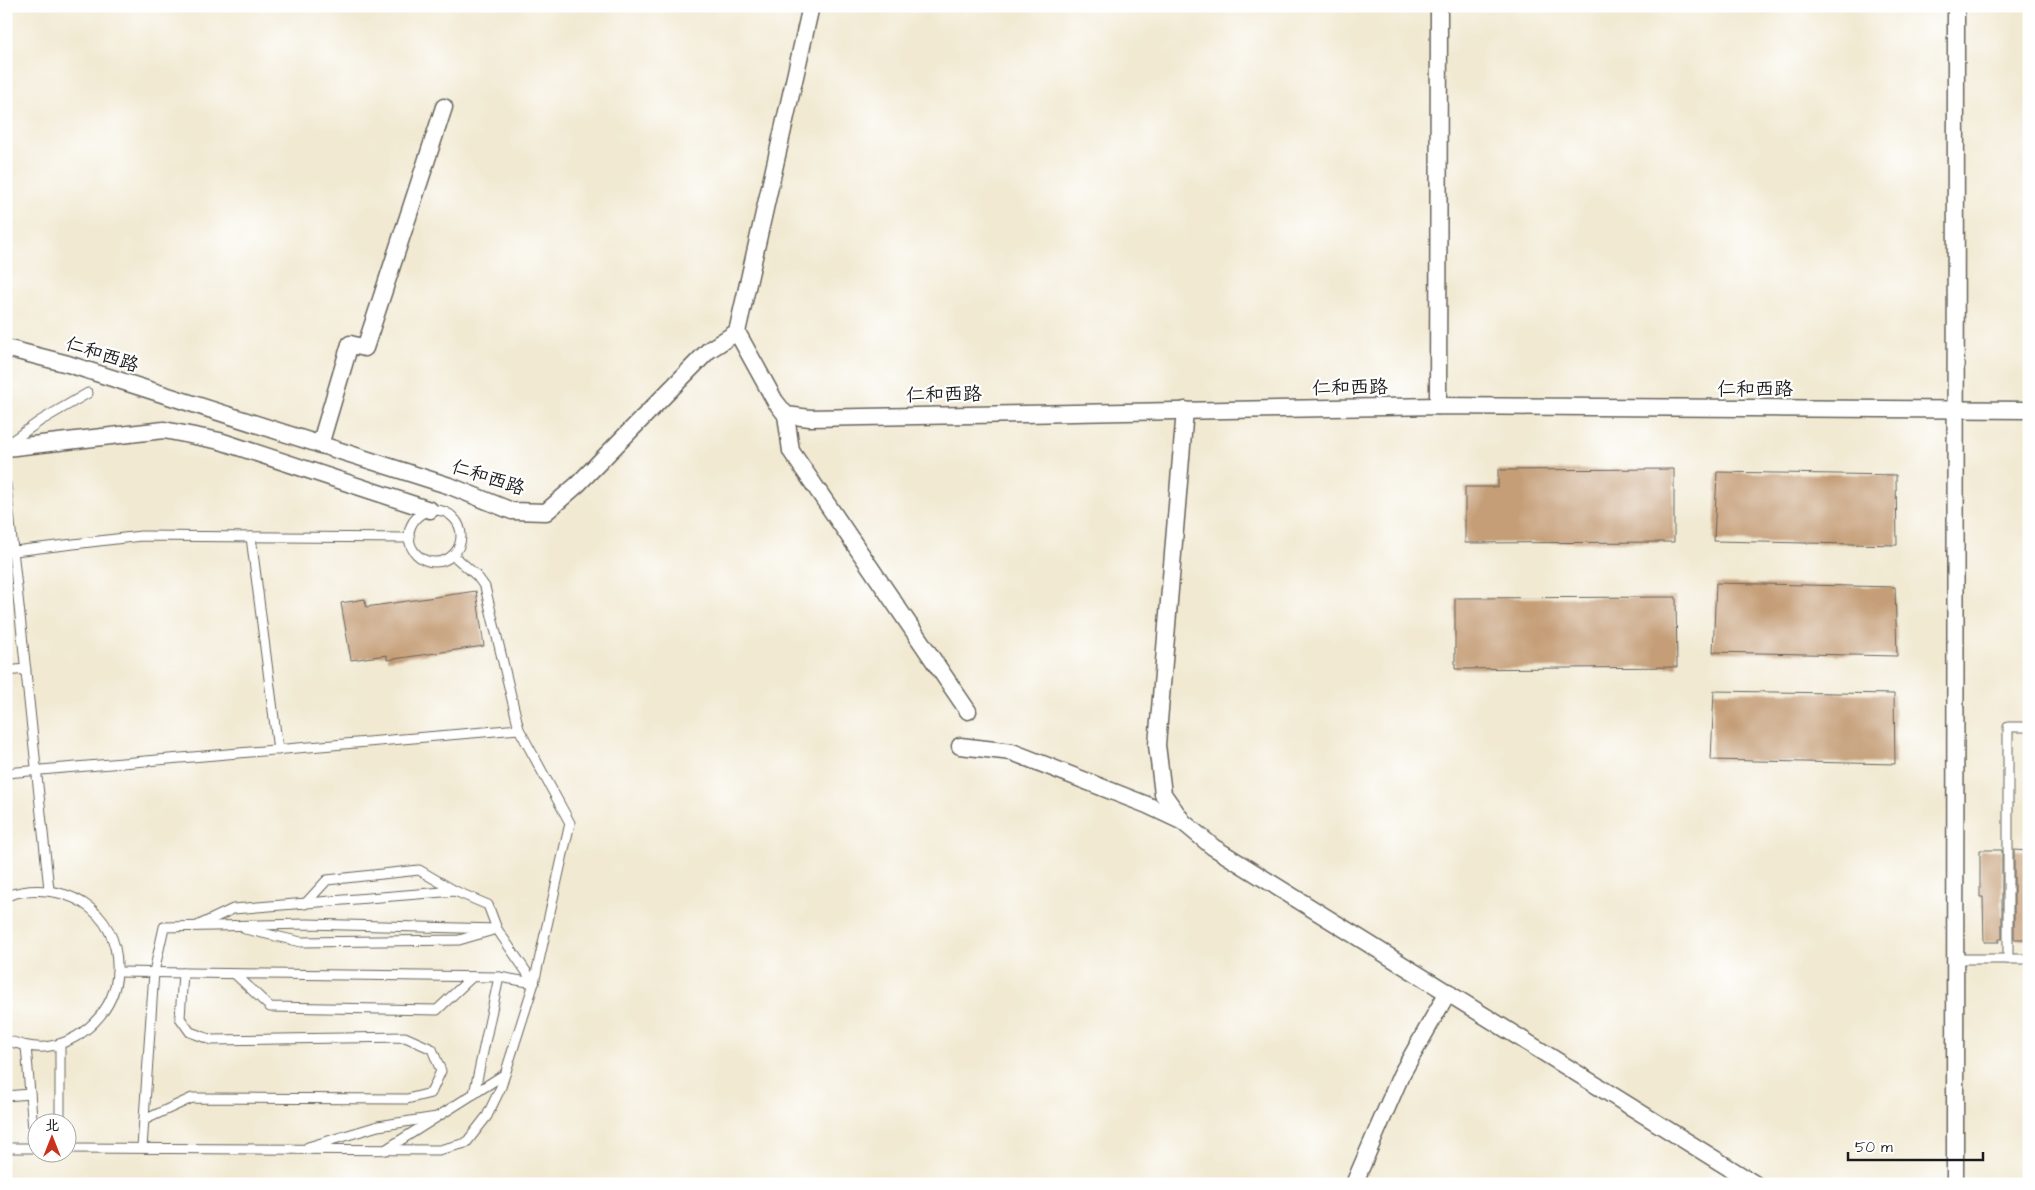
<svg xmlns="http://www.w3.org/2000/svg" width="2035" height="1190" font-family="'Architects Daughter','LXGW WenKai TC',sans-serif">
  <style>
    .building { fill: #c59e77 }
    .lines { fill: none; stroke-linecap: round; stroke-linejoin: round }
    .service-casing { stroke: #67645c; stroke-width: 11 }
    .minor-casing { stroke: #67645c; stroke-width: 19 }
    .service { stroke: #fff; stroke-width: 9 }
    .minor { stroke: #fff; stroke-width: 16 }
    .labels { text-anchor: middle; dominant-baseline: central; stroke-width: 4.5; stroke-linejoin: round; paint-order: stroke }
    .street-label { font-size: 19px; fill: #1c1c1c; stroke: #fff }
  </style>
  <rect width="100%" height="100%" fill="#fff"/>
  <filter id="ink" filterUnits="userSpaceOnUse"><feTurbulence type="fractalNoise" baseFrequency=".02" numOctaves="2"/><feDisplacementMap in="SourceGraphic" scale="10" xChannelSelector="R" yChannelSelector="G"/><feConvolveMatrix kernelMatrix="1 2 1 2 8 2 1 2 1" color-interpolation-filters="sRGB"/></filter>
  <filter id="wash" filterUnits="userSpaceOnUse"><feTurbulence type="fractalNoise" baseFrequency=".0096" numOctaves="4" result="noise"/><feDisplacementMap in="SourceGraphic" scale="20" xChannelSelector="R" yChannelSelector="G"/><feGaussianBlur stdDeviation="1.12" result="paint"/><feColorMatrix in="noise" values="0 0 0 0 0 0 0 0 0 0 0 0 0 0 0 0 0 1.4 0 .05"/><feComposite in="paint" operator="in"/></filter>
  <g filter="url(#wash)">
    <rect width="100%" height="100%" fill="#f1e9d2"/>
    <g id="blocks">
      <g class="building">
        <polygon points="1674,469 1674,542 1465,543 1465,487 1498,487 1498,470"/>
        <polygon points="1717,472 1896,475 1897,545 1714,541"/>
        <polygon points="1716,583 1895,587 1897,656 1713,652"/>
        <polygon points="476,591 484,646 387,660 387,655 351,660 341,603 365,599 366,607"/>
        <polygon points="1676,597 1677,667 1455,669 1455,598"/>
        <polygon points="1714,691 1894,694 1895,764 1711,760"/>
        <polygon points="1980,850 2002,850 2002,939 1999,939 1999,942 1984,942 1983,897 1980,897"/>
        <polygon points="2014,850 2029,851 2029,939 2014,939"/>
      </g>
    </g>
  </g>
  <g filter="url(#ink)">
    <use href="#blocks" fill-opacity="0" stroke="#67645c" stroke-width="1"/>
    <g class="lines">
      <defs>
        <g id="service">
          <polyline points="6,445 40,421 88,393"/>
          <polyline points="6,484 49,889"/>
          <circle cx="435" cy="536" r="26"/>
          <polyline points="251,537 278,750"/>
          <polyline points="6,552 141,536 410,538"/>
          <polyline points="6,671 26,669"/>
          <polyline points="6,773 519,729"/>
          <path d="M6 896C61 877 120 909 117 971 116 1010 82 1043 44 1047 30 1048 19 1044 6 1040"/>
          <polyline points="305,904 327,880 419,870 455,891"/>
          <polyline points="199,925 233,909 455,891 488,905 497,929 459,940 301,942 245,929"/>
          <polyline points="1954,959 2029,959"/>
          <polyline points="2008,959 2008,727 2029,727"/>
          <polyline points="117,972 499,977 534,983"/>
          <polyline points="235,974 270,1007 437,1010 472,977"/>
          <polyline points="60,1044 60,1122"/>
          <polyline points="26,1046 33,1129 38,1134"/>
          <polyline points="474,1094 499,977"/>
          <polyline points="6,1096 30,1094"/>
          <polyline points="144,1120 192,1098 407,1099 431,1093 441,1071 432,1049 405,1037 212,1040 190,1032 180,1018 183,973"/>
          <polyline points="308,1147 378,1126 437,1117"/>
          <polyline points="6,1148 38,1148"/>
          <polyline points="68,1148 439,1150 466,1143 487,1116 501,1087 534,983 570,823 519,729 485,587 477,576 453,555"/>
          <polyline points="142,1148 154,972 164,927 307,924 497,929 534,983"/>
          <polyline points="385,1150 505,1074"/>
        </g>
        <g id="minor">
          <polyline points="737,332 811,6"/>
          <polyline points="6,348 68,364 450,486 512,511 546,512 578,484 709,350 737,332 775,401 786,415 810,418 1438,406 2029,410"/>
          <polyline points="1438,406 1439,6"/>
          <polyline points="1185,410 1157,745 1163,794 1183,822 1213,847 1755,1184"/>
          <polyline points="786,415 791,451 968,711"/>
          <polyline points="320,445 350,344 365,348 444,107"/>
          <polyline points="6,448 164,430 220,441 430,510"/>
          <polyline points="960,746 1012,752 1147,805 1181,821"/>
          <polyline points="1354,1184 1401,1075 1448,992"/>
          <polyline points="1955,1184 1956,6"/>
        </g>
      </defs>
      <use href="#service" class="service-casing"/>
      <use href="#minor" class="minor-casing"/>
      <use href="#service" class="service"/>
      <use href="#minor" class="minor"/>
    </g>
  </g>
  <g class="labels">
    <g class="street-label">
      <text transform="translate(102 355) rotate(18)">仁和西路</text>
      <text transform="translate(1350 388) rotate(-1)">仁和西路</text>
      <text x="1755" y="389">仁和西路</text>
      <text transform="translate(944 395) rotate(-1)">仁和西路</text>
      <text transform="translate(488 478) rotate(18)">仁和西路</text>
    </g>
  </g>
  <rect width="2035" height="1190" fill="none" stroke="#fff" stroke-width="25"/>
  <g transform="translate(52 1138)"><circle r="24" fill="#ffffff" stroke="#a4a4a4"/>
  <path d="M0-4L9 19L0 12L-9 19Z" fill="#c8321e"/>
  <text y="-8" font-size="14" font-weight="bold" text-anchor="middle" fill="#1c1c1c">北</text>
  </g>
  <path d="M1848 1152v8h135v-8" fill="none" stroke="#1c1c1c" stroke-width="2.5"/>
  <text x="1855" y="1152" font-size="15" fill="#1c1c1c" stroke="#ffffff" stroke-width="4" paint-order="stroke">50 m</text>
</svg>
